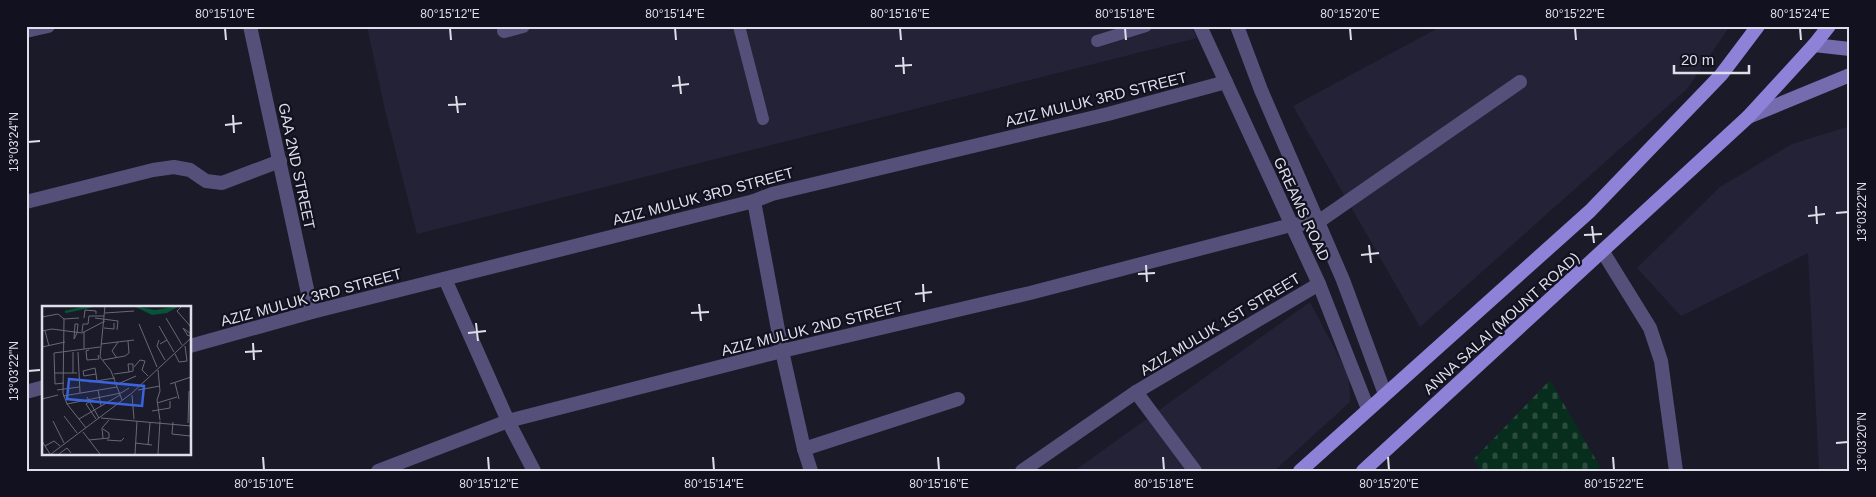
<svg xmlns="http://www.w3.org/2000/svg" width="1876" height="497" font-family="Helvetica,sans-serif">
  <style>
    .built { fill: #242237 }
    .cemetery { fill: url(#cemetery-stones) }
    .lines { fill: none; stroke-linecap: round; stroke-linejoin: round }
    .service { stroke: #545079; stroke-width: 12 }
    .minor { stroke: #545079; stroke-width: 14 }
    .tertiary { stroke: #545079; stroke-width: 14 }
    .secondary { stroke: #746cae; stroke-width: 14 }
    .primary { stroke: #8d82d7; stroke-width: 14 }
    .ticks { fill: none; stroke: #dfdfea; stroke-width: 2 }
    .labels { text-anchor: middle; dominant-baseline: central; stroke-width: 4.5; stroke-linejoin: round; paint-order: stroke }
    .street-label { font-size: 15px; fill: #dfdfea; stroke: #121120 }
    .inset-river { fill: none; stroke: #065435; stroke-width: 2.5 }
    .inset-road { fill: none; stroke: #696976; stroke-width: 1 }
    .view { fill: #3a64db; fill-opacity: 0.15; stroke: #3a64db; stroke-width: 2.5 }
    .inset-edge { fill: none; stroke: #dfdfea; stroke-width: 2.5 }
    .neatline { fill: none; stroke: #dfdfea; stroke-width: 2 }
    .ticks-label { font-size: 12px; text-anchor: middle; fill: #dfdfea }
  </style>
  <defs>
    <pattern id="cemetery-stones" width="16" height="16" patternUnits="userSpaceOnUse" patternTransform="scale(1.25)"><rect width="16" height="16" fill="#072e1c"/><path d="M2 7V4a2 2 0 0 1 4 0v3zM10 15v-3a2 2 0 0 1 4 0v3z" fill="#2b4c3d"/></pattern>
  </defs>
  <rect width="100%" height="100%" fill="#1b1a29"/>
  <g class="built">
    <polygon points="367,26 1191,26 1197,38 417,234 385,110"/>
    <polygon points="1442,26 1730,26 1687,89 1420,327 1293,106"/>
    <polygon points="1850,126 1850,471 1819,471 1808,253 1681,316 1637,268 1720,187 1792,144"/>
    <polygon points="1310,302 1349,376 1350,402 1274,471 1074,471"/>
  </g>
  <polygon class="cemetery" points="1550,380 1600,467 1593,471 1482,471 1473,460"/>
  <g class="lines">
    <g class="service">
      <polyline points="739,26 763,119"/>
      <polyline points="1097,41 1146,26"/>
    </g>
    <g class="minor">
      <polyline points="250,26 312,312"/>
      <polyline points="26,31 48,26"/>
      <polyline points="504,31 523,26"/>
      <polyline points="754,201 782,351 804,449 811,471"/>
      <polyline points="26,202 153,170 174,167 190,170 206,181 222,183 280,161"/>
      <polyline points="1603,252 1650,328 1661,361 1676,471"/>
      <polyline points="445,279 508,421 534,471"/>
      <polyline points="190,346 312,312 754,201 772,194 1108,114 1226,82"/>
      <polyline points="26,392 44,387"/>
      <polyline points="1136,392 1195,471"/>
      <polyline points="804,449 958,399"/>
      <polyline points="378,471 508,421 782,351 1030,293 1291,225 1318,222 1520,82"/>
      <polyline points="1022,471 1136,392 1319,284"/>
    </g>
    <g class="tertiary">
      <polyline points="1200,26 1319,284 1368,409"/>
      <polyline points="1237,26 1261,90 1343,280 1385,394"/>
    </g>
    <g class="secondary">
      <polyline points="1814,45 1850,49"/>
      <polyline points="1748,117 1850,75"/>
    </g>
    <g class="primary">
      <polyline points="1300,471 1590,211 1721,75 1758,26"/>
      <polyline points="1363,471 1748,117 1814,45 1829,26"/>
    </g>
  </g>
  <path class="ticks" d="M225 28 226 40M450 28 451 40M675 28 676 40M900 28 901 40M1125 28 1126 40M1350 28 1351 40M1575 28 1576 40M1800 28 1801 40M903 57 904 74M895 66 912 65M679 76 681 94M672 86 689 84M456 96 458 113M448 105 466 104M233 115 234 133M225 125 242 123M28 142 40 141M1816 206 1817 224M1836 213 1848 212M1808 216 1825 214M1592 226 1594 243M1584 235 1602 234M1369 245 1371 263M1361 255 1379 253M1146 265 1147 282M1138 274 1155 273M923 284 924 302M915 294 932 292M699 304 701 321M691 313 709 312M476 323 478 341M468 333 486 331M253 343 254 360M245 352 262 351M28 371 40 370M1836 443 1848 442M263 457 264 470M488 457 489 470M713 457 714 470M938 457 939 470M1163 457 1164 470M1388 457 1389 470M1613 457 1614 470"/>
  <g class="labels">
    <g class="street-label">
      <text transform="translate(1096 99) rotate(-14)">AZIZ MULUK 3RD STREET</text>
      <text transform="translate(297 166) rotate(78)">GAA 2ND STREET</text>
      <text transform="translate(703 196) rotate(-15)">AZIZ MULUK 3RD STREET</text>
      <text transform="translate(1302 209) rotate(65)">GREAMS ROAD</text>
      <text transform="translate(311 297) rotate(-15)">AZIZ MULUK 3RD STREET</text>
      <text transform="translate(1501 323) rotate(-42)">ANNA SALAI (MOUNT ROAD)</text>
      <text transform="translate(1220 324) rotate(-31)">AZIZ MULUK 1ST STREET</text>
      <text transform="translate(812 328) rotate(-14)">AZIZ MULUK 2ND STREET</text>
    </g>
  </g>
  <g transform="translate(42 306)">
    <rect width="149" height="149" fill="#1b1a29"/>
    <path d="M92 0 113 4 137 0 125 7 110 9Z" fill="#065435"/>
    <path class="inset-river" d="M23 6 50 0"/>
    <path class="inset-road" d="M63 0 58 51 69 65 80 94M140 0 135 5 149 21M63 7 92 5M0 11 16 8 22 13M42 12 43 4 54 5V8M53 12 76 15 75 24M124 12 140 39M22 13 21 87 25 98 44 122M22 13 37 12M97 18 115 61M117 20 125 34M62 22 72 23V17M0 25 10 23 40 27 63 15M3 25 7 40M40 26 41 18H46L47 10H62M42 26V43M35 27 32 33 33 18H36L35 27M149 28 141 22 146 30 149 28M117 34 115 40 123 54M59 38 92 34M118 38 125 34 132 46M0 41 23 36M47 44 44 45 45 54 57 53 56 49M31 46V67M36 46 38 87M133 48 137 56 145 55 143 40M75 52 70 45 76 36M61 54 83 50 87 47 86 35M86 58H91V65L87 66ZM92 61 98 54 103 55 100 64 106 70M116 64 118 85 115 94 118 114M12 67H35M54 68 53 62 41 65 42 70 54 68 55 75M72 68 87 66M47 76 73 72M22 77 13 78 12 47 58 41M133 77 137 93M76 78 94 70M128 78 149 71M15 84 37 81M56 84 59 100M96 84 118 80M90 89 92 113M21 90 75 81M45 91 57 112M0 93 16 89M47 96 44 98 54 113M115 97 135 91M25 98 79 87 87 82M110 105 128 102V95M22 110 35 127M59 112 149 120M37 113 78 89M11 115 22 137M131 116 130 128 148 130M146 117 147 85M41 126 58 148M61 132 60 122 67 114M47 134 67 132V127L61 123M65 134 79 135 82 132M0 135 8 148M93 137 110 139M106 139 108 117M3 140 12 135 18 140M9 148 90 87 149 32M17 148 25 142 29 147M93 148 95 115M116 148 118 115"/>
    <path class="view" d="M27 73 102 80 100 100 25 93Z"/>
    <rect width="149" height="149" class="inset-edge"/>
  </g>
  <rect width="1876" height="497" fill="none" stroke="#121120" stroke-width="55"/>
  <path d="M1674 65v8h75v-8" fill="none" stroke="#dfdfea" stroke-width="2.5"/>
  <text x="1681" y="65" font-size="15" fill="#dfdfea" stroke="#121120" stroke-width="4" paint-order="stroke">20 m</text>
  <rect x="28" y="28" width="1820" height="442" class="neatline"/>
  <g class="ticks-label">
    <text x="225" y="18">80°15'10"E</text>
    <text x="450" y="18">80°15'12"E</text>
    <text x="675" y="18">80°15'14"E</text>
    <text x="900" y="18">80°15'16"E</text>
    <text x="1125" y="18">80°15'18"E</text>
    <text x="1350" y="18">80°15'20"E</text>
    <text x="1575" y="18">80°15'22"E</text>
    <text x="1800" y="18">80°15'24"E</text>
    <text transform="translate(14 142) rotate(-90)" y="4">13°03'24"N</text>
    <text transform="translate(1862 212) rotate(-90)" y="4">13°03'22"N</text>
    <text transform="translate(14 371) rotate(-90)" y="4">13°03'22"N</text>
    <text transform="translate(1862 442) rotate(-90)" y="4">13°03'20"N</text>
    <text x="264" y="488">80°15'10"E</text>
    <text x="489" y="488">80°15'12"E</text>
    <text x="714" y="488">80°15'14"E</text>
    <text x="939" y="488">80°15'16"E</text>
    <text x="1164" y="488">80°15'18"E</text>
    <text x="1389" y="488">80°15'20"E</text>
    <text x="1614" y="488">80°15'22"E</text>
  </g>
</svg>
